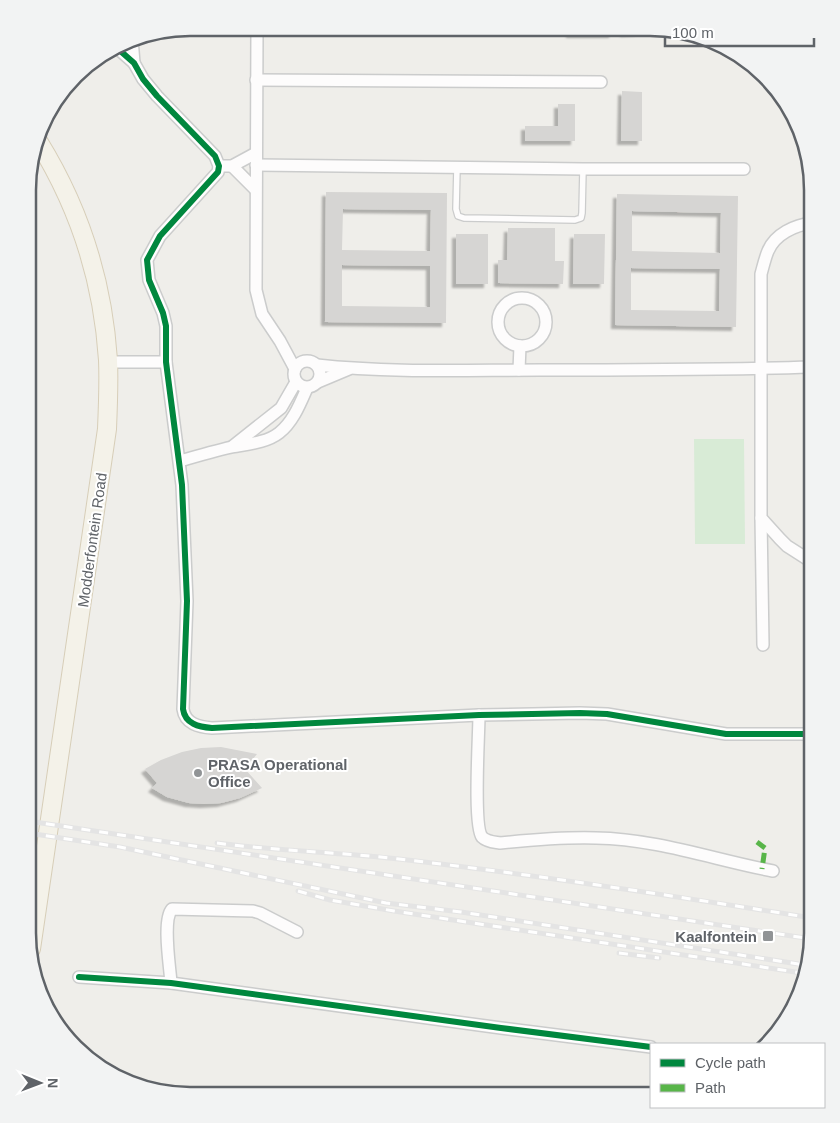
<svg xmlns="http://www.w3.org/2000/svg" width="840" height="1123" font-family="Helvetica,sans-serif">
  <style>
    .garden { fill: #d8ebd6 }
    .building { fill: #d6d5d3; fill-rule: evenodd; filter: url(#shadow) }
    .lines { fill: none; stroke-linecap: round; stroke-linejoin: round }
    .service-casing { stroke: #cbcccc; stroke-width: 8 }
    .minor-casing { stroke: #cbcccc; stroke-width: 14 }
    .primary-casing { stroke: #d7ceb8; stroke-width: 20 }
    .service { stroke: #fdfcfc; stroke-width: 5.5 }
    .minor { stroke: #fdfcfc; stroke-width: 11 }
    .primary { stroke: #f4f2e9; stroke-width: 18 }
    .rail-casing { stroke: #e4e4e4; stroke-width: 5 }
    .rail { stroke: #fff; stroke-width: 3; stroke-dasharray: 9; stroke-linecap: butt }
    .quiet { stroke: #58b549; stroke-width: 5; stroke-dasharray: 10 5; stroke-linecap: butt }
    .cycleway-casing { stroke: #fff; stroke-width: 9 }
    .cycleway { stroke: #00873e; stroke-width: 6 }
    .poi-dot { fill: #919496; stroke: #fff; stroke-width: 2 }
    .labels { text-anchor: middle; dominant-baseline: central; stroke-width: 4; stroke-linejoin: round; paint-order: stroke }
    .street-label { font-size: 15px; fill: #5f6368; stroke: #fff }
    .poi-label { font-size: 15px; font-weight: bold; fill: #5f6368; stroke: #fff; text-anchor: start }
    .rim { fill: none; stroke: #5f6368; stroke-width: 2.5 }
  </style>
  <defs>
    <filter id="shadow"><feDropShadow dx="-4" dy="4" stdDeviation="1" flood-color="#0004"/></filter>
  </defs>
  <rect width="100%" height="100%" fill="#efeeea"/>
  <polygon class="garden" points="694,439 744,439 745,544 695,544"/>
  <g class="building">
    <rect x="570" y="29" width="43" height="5"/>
    <polygon points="624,29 639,29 639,32 624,33"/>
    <polygon points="622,91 642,92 642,141 621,141"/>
    <polygon points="558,104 575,104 575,141 525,141 525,126 558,126"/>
    <path d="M326 192 447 193 446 323 325 322ZM343 209 431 210 430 251 342 250ZM342 265 430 266V307L342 306Z"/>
    <path d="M617 194 738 196 736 327 615 325ZM632 211 721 213 720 253 632 251ZM631 268 720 269 719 311 631 310Z"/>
    <polygon points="508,228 555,228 555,261 564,261 563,284 498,283 498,260 507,260"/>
    <rect x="456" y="234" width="32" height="50"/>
    <polygon points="574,234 605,234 604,284 573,284"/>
    <polygon points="221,747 257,754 245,769 262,788 240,798 221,803 204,804 189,803 167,797 152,788 157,783 145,769 161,760 182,752 201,748"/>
  </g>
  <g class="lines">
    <defs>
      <polyline id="service" points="457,167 456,209 458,216 464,218 575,220 581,218 582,213 583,169"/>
      <g id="minor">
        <polyline points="257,28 256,290 262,314 280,341 295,369"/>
        <polyline points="132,39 134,63"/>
        <path d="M117 48 134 63 143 79 157 96 215 156 219 166 218 172 160 236 147 260 149 280 163 313 166 326V362L182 485 187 601 183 709C185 724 199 727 212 728L479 715 580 713 607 714 726 734H812"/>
        <polyline points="256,80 601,82"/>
        <polyline points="256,165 583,169 744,169"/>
        <polyline points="219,166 232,166 256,153"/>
        <polyline points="232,166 255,189"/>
        <circle cx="522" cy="322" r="24"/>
        <circle cx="307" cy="374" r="13"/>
        <polyline points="108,362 166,362"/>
        <path d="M317 365C390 373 466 370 540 370 631 370 722 370 812 367"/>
        <polyline points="519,370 520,346"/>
        <polyline points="318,382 349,369"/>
        <polyline points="233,446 281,408 296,382"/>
        <path d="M180 461C197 456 214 451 232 447 247 444 266 443 279 433 293 422 300 404 307 388"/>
        <polyline points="761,518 763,645"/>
        <path d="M812 562 787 546 780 539 761 518V274C763 267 765 258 768 251 775 234 795 225 812 223"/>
        <path d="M479 715C479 735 473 825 482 837 487 842 494 842 500 843 530 840 566 837 596 838 657 839 715 860 773 871"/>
        <polyline points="79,977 171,983 501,1028 651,1047"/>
        <path d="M171 983C170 967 162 920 172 909L253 911 260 913 297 932"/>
      </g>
      <path id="primary" d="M31 949 107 429C108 406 109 383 108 360 103 282 79 207 38 141"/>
    </defs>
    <use href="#service" class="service-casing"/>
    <use href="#minor" class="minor-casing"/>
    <use href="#primary" class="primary-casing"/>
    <use href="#service" class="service"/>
    <use href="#minor" class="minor"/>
    <use href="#primary" class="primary"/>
    <defs>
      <g id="rail">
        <polyline points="28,821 812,939"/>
        <polyline points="28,833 120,847 386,903 461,912 805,965"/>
        <path d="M217 843C277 851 338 852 399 859 537 875 675 896 812 918"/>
        <polyline points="298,891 330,900 394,911 802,973"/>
        <polyline points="619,953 659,958"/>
      </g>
    </defs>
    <use href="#rail" class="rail-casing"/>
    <use href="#rail" class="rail"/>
    <polyline class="quiet" points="757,842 765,848 762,869"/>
    <defs>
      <g id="cycleway">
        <path d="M117 48 134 63 143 79 157 96 215 156 219 166 218 172 160 236 147 260 149 280 163 313 166 326V362L182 485 187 601 183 709C185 724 199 727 212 728L479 715 580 713 607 714 726 734H812"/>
        <polyline points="79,977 171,983 501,1028 651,1047"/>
      </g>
    </defs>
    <use href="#cycleway" class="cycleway-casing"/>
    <use href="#cycleway" class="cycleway"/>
  </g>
  <g class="poi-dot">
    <circle cx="198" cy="773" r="5"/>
    <rect x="762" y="930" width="12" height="12" rx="2.5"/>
  </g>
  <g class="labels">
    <g class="street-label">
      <text transform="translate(92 540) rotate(-82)">Modderfontein Road</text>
    </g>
    <g class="poi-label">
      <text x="208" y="764">PRASA Operational<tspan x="208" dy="17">Office</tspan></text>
      <text x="757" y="936" text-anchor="end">Kaalfontein</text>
    </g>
  </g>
  <path d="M0 0H840V1123H0ZM190 36H650A154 154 0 0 1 804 190V933A154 154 0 0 1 650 1087H190A154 154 0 0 1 36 933V190A154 154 0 0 1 190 36Z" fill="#f2f3f3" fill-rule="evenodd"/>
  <path class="rim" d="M190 36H650A154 154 0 0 1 804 190V933A154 154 0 0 1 650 1087H190A154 154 0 0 1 36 933V190A154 154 0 0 1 190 36Z"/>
  <rect x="650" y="1043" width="175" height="65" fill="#ffffff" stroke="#bfc1c3"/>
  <rect x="660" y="1059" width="25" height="8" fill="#00873e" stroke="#bfc1c3"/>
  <text x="695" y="1068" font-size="15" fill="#5f6368">Cycle path</text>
  <rect x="660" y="1084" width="25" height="8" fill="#58b549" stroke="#bfc1c3"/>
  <text x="695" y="1093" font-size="15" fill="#5f6368">Path</text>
  <g transform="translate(40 1083) rotate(91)" stroke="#ffffff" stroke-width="4" paint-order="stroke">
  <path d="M0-4L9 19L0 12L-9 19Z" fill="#5f6368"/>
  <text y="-8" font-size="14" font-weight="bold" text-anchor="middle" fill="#5f6368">N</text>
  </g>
  <path d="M665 38v8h149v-8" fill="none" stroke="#5f6368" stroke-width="2.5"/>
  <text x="672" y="38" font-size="15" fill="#5f6368" stroke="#ffffff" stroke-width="4" paint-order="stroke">100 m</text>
</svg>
